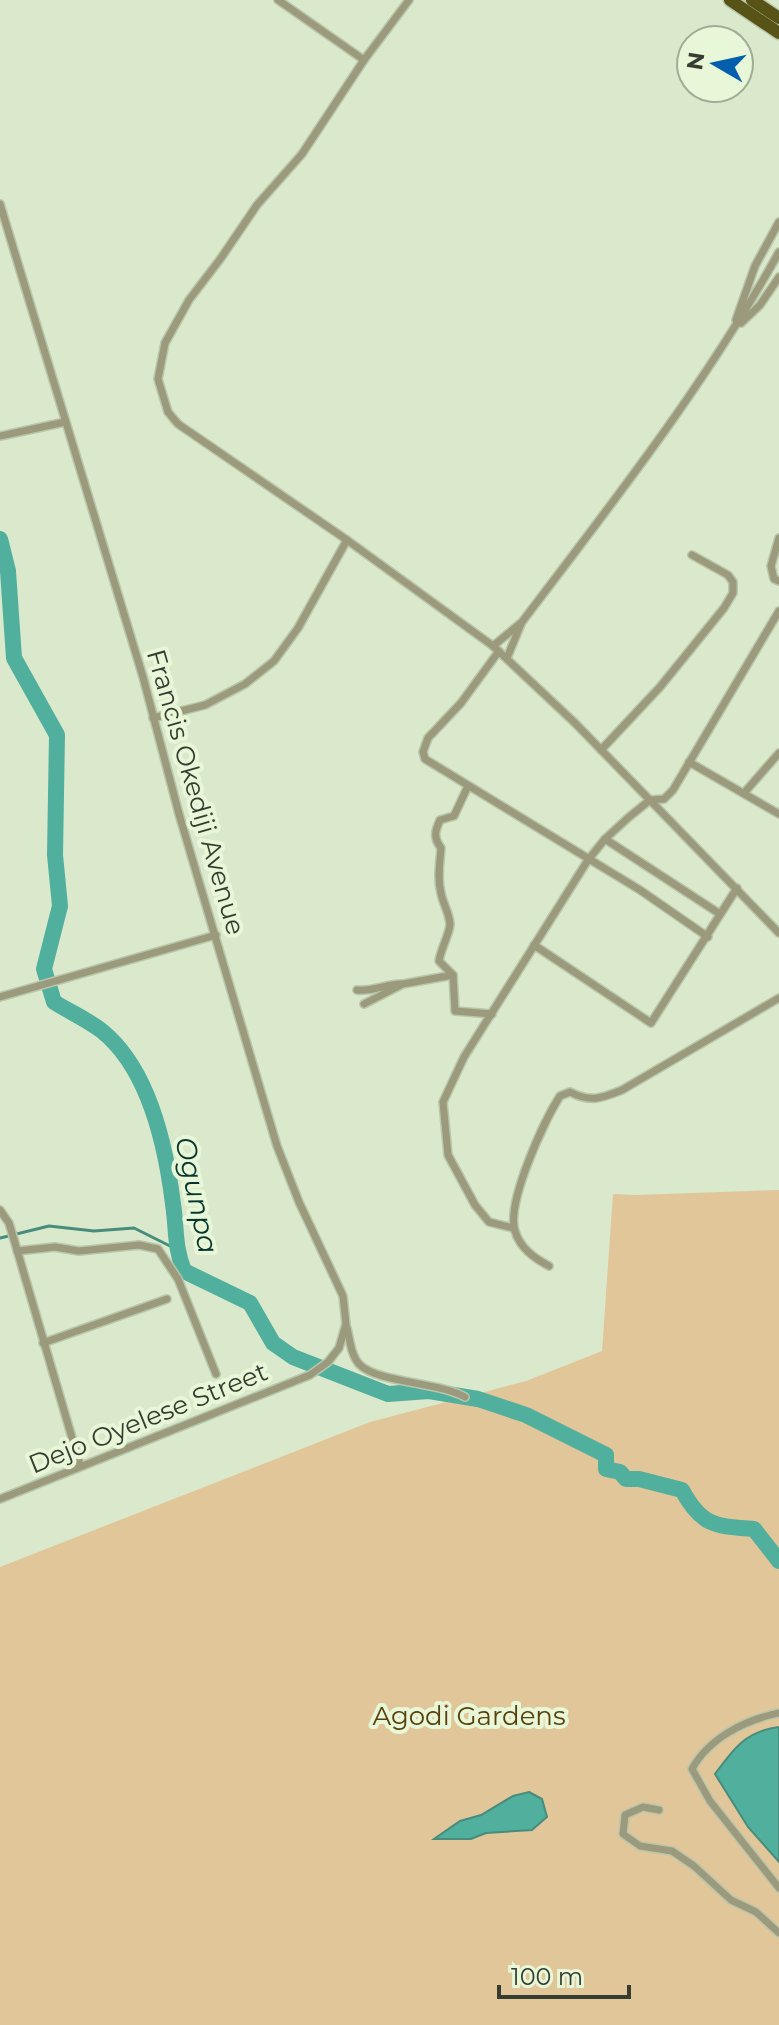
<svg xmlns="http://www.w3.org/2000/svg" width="779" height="2025" font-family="Montserrat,sans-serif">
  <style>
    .green { fill: #e1c69a }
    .water { fill: #50af9d; stroke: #488c7c; stroke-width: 2 }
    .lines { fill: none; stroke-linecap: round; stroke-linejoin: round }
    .stream { stroke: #488c7c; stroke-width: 3 }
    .river { stroke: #50af9d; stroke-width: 16 }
    .minor-casing { stroke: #b9c6ac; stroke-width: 10 }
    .trunk-casing { stroke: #b9c6ac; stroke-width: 15 }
    .minor { stroke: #9c9a7c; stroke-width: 7 }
    .trunk { stroke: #575216; stroke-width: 12 }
    .labels { text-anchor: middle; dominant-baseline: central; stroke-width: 8; stroke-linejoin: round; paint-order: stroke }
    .street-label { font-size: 26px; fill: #363c30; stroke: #e7f7d8 }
    .park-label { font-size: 26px; fill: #5a400a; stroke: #e7f7d8 }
    .water-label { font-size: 28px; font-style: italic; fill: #08362e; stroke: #e7f7d8 }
  </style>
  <rect width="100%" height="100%" fill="#dae9cb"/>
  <polygon class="green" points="779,1190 779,2025 0,2025 0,1567 370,1422 526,1381 602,1351 613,1194 635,1195"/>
  <g class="water">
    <path d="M779 1727V1862L748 1827 715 1774C734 1748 746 1731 779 1727Z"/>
    <polygon points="529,1792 542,1799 547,1817 532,1830 486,1833 471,1839 434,1839 460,1821 481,1815 513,1796"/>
  </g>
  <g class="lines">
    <polyline class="stream" points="0,1238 49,1226 94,1231 134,1228 176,1249"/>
    <path class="river" d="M0 539 8 571 14 658 57 735 55 855 60 906 44 969 54 1002C70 1012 88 1020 102 1031 149 1069 166 1147 173 1204 177 1230 174 1245 184 1271L250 1303 273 1343 293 1357 388 1394 429 1391 478 1399 526 1415 606 1455V1469L620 1472 626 1479H639L682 1490C702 1527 716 1526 754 1529L779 1561"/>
    <defs>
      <g id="minor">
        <polyline points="278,0 364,60"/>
        <polyline points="409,0 364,60 302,154 257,205 221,258 189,300 165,343 158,379 168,412 178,424 347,540 493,646 575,723 779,933"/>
        <polyline points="0,204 143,677 179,814 277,1146 299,1202 343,1296 346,1324 339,1348 328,1362 310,1375 0,1499"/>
        <polyline points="736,320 755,266 779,222"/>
        <polyline points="741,323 760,305 779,277"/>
        <polyline points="0,436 65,422"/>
        <polyline points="779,538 771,566 774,579 779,581"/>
        <path d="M493 646 522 622C613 502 706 384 779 252"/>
        <polyline points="499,651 461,703 428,738 423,752 425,759 640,890 708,937"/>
        <polyline points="507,658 521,624"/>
        <polyline points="153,718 205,705 245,684 274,661 298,628 347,540"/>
        <polyline points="601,750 660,687 724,608 733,593 733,582 728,575 692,555"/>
        <polyline points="689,762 779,814"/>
        <path d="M468 786 454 816 440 820C435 831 433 837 441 848 440 863 437 878 441 893 443 904 449 912 450 924 450 933 441 948 439 961L453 975 455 1011 492 1014"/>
        <polyline points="744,793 779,753"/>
        <polyline points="605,839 720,914"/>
        <polyline points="534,945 651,1023 737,888"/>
        <path d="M357 990C371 992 387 984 401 984"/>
        <polyline points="0,997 216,935"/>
        <polyline points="364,1004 403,984 453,975"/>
        <polyline points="0,1210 9,1223 15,1243 80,1465"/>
        <polyline points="513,1228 489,1222 475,1205 448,1155 443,1102 464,1057 588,860 605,839 629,817 650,800 664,799 673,790 779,611"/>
        <polyline points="17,1251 55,1247 79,1251 139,1245 158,1249 178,1279 216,1374"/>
        <path d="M549 1266C534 1258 520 1248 515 1231 506 1203 544 1121 560 1096L570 1092C591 1103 602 1098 622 1090L779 998"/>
        <path d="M347 1328C350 1340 351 1356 360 1365 379 1383 439 1382 465 1397"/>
        <polyline points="43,1343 167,1299"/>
        <path d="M779 1713C745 1720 709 1738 692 1769L710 1801 779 1888"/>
        <polyline points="659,1810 643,1807 625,1815 623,1834 640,1846 672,1851 694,1866 731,1900 756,1912 779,1933"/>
      </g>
      <g id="trunk">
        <polyline points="730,0 779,33"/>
        <polyline points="752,0 779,18"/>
      </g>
    </defs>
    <use href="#minor" class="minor-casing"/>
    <use href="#trunk" class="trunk-casing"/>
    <use href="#minor" class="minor"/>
    <use href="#trunk" class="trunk"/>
  </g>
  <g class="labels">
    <g class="street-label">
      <text transform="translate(196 792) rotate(74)">Francis Okediji Avenue</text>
      <text transform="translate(148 1418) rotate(-22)">Dejo Oyelese Street</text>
    </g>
    <g class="park-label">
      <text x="469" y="1716">Agodi Gardens</text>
    </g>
    <g class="water-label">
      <text transform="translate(197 1195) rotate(78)">Ogunpa</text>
    </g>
  </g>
  <g transform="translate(715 64) rotate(279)"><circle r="38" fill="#e7f7d8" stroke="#a0ac95" stroke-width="2"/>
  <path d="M0-6L14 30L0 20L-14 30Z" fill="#035eab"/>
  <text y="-12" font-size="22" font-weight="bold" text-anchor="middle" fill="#363c30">N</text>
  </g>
  <path d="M499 1985v12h130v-12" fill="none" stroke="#363c30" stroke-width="4"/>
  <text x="511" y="1985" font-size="24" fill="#363c30" stroke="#e7f7d8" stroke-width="6" paint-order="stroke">100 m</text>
</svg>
